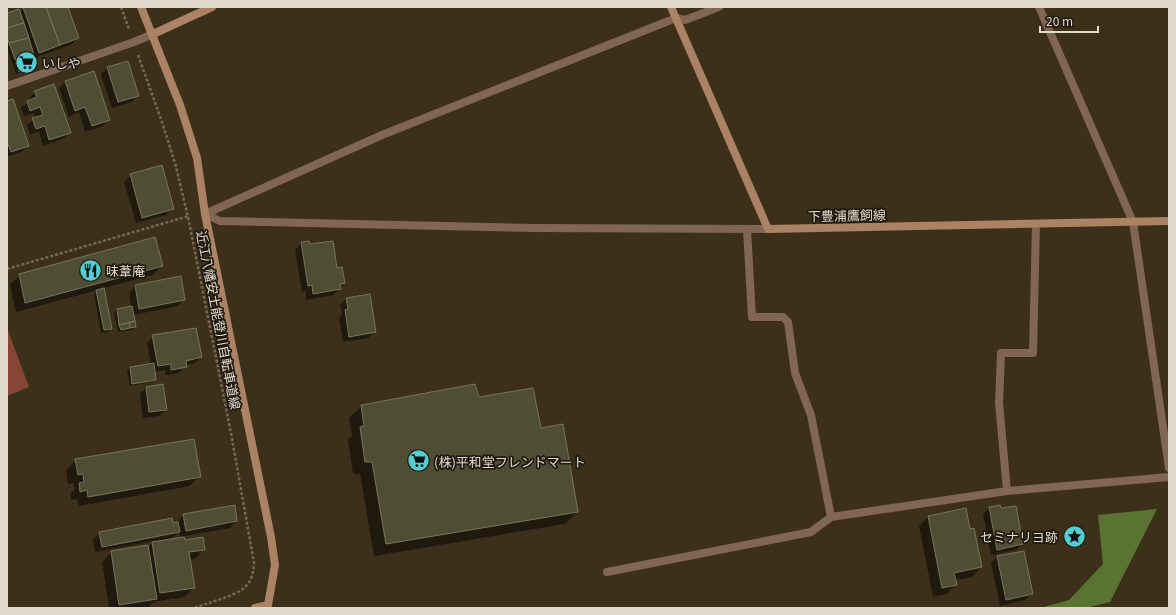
<svg xmlns="http://www.w3.org/2000/svg" width="1176" height="615" font-family="Georgia,'Noto Sans JP',serif">
  <style>
    .green { fill: #874536 }
    .water { fill: #597431 }
    .shadow { fill: #0007 }
    .building { fill: #4f4d34; stroke: #77755b }
    .lines { fill: none; stroke-linecap: round; stroke-linejoin: round }
    .path { stroke: #746856; stroke-width: 2.5; stroke-dasharray: 3 2; stroke-linecap: butt }
    .service { stroke: #806653; stroke-width: 8 }
    .minor { stroke: #806653; stroke-width: 8 }
    .secondary { stroke: #ab8263; stroke-width: 8 }
    .labels { text-anchor: middle; dominant-baseline: central; stroke-width: 3.5; stroke-linejoin: round; paint-order: stroke }
    .poi-label { font-size: 13px; fill: #e2dacd; stroke: #1f1910; text-anchor: start }
    .street-label { font-size: 13px; fill: #e2dacd; stroke: #1f1910 }
  </style>
  <rect width="100%" height="100%" fill="#3d301b"/>
  <polygon class="green" points="7,328 29,387 7,396"/>
  <polygon class="water" points="1157,509 1110,602 1086,608 1040,608 1069,600 1103,564 1098,515"/>
  <g class="shadow">
    <polygon points="26,7 66,7 77,38 71,45 34,58 36,65 33,68 16,74 7,48 7,14 19,13"/>
    <polygon points="127,62 138,95 132,102 112,108 101,74 107,68"/>
    <polygon points="93,73 109,119 103,126 85,132 79,112 69,117 59,88 65,82"/>
    <polygon points="35,92 70,133 63,139 43,146 39,132 30,135 27,125 35,118 34,113 24,116 21,108 30,101 29,98"/>
    <polygon points="7,102 28,146 21,152 7,157"/>
    <polygon points="131,175 173,208 166,215 136,223 124,182"/>
    <polygon points="301,243 336,269 344,283 334,295 306,300 306,291 302,292 295,250"/>
    <polygon points="162,265 153,275 103,288 111,329 108,332 101,333 94,294 98,290 16,312 10,285 20,275"/>
    <polygon points="180,277 184,299 178,306 133,315 135,327 132,330 118,332 114,313 117,310 131,307 129,293 135,286"/>
    <polygon points="346,299 374,332 368,338 343,342 339,317 342,314 340,305"/>
    <polygon points="153,336 201,357 195,363 185,365 179,373 165,375 165,370 154,372 155,379 152,382 130,386 127,371 130,368 151,365 147,343"/>
    <polygon points="146,388 166,410 159,416 143,418 140,394"/>
    <polygon points="478,398 540,429 563,425 577,512 565,524 374,556 360,474 353,474 348,440 352,436 349,418 362,406"/>
    <polygon points="76,460 199,476 190,486 79,506 77,499 71,500 70,494 75,489 73,483 68,484 66,470"/>
    <polygon points="999,506 1022,544 1016,550 991,555 983,514 989,508"/>
    <polygon points="183,515 236,521 230,528 180,537 179,532 172,538 161,540 162,542 184,541 204,549 195,559 189,560 194,588 184,597 153,602 147,608 109,608 102,562 112,552 147,548 154,541 95,552 93,540 99,533 171,519 172,524 177,523"/>
    <polygon points="928,517 969,530 981,567 972,577 955,580 956,584 947,594 933,597 919,526"/>
    <polygon points="997,557 1032,594 1025,600 1000,606 991,563"/>
  </g>
  <g class="building">
    <polygon points="23,7 46,7 60,45 39,53"/>
    <polygon points="46,7 68,7 79,38 60,45"/>
    <polygon points="19,9 24,23 7,28 7,13"/>
    <polygon points="24,23 29,38 9,43 7,38 7,28"/>
    <polygon points="29,38 33,52 15,59 9,43"/>
    <polygon points="33,52 37,65 19,72 15,59"/>
    <polygon points="128,61 139,96 118,102 107,67"/>
    <polygon points="94,71 110,120 92,126 85,107 75,111 65,81"/>
    <polygon points="54,84 71,133 49,140 45,126 36,129 32,118 43,115 40,107 30,111 27,101 37,97 34,91"/>
    <polygon points="13,99 29,146 11,152 7,141 7,101"/>
    <polygon points="162,165 174,209 142,218 130,174"/>
    <polygon points="155,237 163,266 25,303 19,274"/>
    <polygon points="309,241 310,244 333,241 337,268 342,267 345,283 340,284 341,289 313,294 312,285 308,286 301,242"/>
    <polygon points="181,276 185,300 139,309 135,285"/>
    <polygon points="104,288 112,329 104,330 96,290"/>
    <polygon points="370,294 376,332 349,337 345,310 348,309 346,298"/>
    <polygon points="132,306 135,321 119,325 117,309"/>
    <polygon points="135,321 136,327 130,328 129,323"/>
    <polygon points="129,323 130,328 121,330 119,325"/>
    <polygon points="196,328 202,357 186,361 187,367 171,370 171,364 158,366 152,335"/>
    <polygon points="154,363 156,380 132,384 130,367"/>
    <polygon points="163,384 167,410 149,412 146,387"/>
    <polygon points="475,384 479,397 533,388 541,428 563,424 578,512 386,544 372,462 365,462 360,427 364,426 361,405"/>
    <polygon points="194,439 201,477 88,497 87,490 80,492 79,483 84,482 83,474 78,475 75,459"/>
    <polygon points="235,505 237,521 186,531 183,514"/>
    <polygon points="1000,505 1001,508 1016,506 1023,544 997,550 989,507"/>
    <polygon points="966,508 970,529 974,528 982,567 954,573 957,585 942,588 928,516"/>
    <polygon points="172,518 173,523 178,522 180,532 102,547 99,532"/>
    <polygon points="184,537 185,540 203,537 205,550 189,552 195,588 160,593 152,542"/>
    <polygon points="148,545 157,599 119,605 111,551"/>
    <polygon points="1024,551 1033,594 1006,600 997,556"/>
  </g>
  <g class="lines">
    <g class="path">
      <polyline points="121,7 129,29"/>
      <path d="M138 55 162 122 175 163 188 217 231 433 254 563C253 587 241 592 221 599 212 602 203 605 194 608"/>
      <polyline points="7,269 189,216"/>
    </g>
    <polyline class="service" points="1039,7 1133,222"/>
    <g class="minor">
      <polyline points="7,86 134,42 153,34"/>
      <polyline points="205,214 220,221 534,228 768,229"/>
      <polyline points="205,214 382,135 676,18 685,20 719,7"/>
      <polyline points="1133,222 1169,468"/>
      <polyline points="747,229 752,317 783,317 788,322 795,373 811,415 831,517"/>
      <polyline points="1007,491 999,403 1001,353 1033,353 1036,224"/>
      <polyline points="607,572 811,532 831,517 1007,491 1169,477"/>
    </g>
    <g class="secondary">
      <polyline points="141,7 180,105 197,158 205,214 271,537 275,565 268,605 255,608"/>
      <polyline points="671,7 768,229 1169,221"/>
      <polyline points="153,34 212,7"/>
    </g>
  </g>
  <defs>
    <symbol id="supermarket-disc" viewBox="-11 -11 22 22"><circle r="9.5" fill="#52cdd0" stroke="#1f1910"/><path d="M-6-5.5h2.5l.6 2H6L4.5 2H-2.5L-4.4-4H-6ZM-1.5 3.2a1.3 1.3 0 1 0 .1 0ZM3 3.2a1.3 1.3 0 1 0 .1 0Z" fill="#111"/></symbol>
    <symbol id="restaurant-disc" viewBox="-11 -11 22 22"><circle r="9.5" fill="#52cdd0" stroke="#1f1910"/><path d="M-5-6h1v4h1v-4h1v4h1v-4h1v5L-1.5 .5V6h-2V.5L-5-1ZM5-6V6H3V1.5H1.5Q1.5-4 5-6Z" fill="#111"/></symbol>
    <symbol id="sight-disc" viewBox="-11 -11 22 22"><circle r="9.5" fill="#52cdd0" stroke="#1f1910"/><path d="M0-6L1.8-2.2L6-1.7L2.9 1.2L3.7 5.4L0 3.3L-3.7 5.4L-2.9 1.2L-6-1.7L-1.8-2.2Z" fill="#111"/></symbol>
  </defs>
  <g fill-rule="evenodd">
    <use href="#supermarket-disc" x="14" y="50" width="25" height="25"/>
    <use href="#restaurant-disc" x="78" y="258" width="25" height="25"/>
    <use href="#supermarket-disc" x="406" y="448" width="25" height="25"/>
    <use href="#sight-disc" x="1062" y="524" width="25" height="25"/>
  </g>
  <g class="labels">
    <g class="poi-label">
      <text x="42" y="62">いしや</text>
      <text x="106" y="270">味葦庵</text>
      <text x="434" y="461">(株)平和堂フレンドマート</text>
      <text x="1058" y="536" text-anchor="end">セミナリヨ跡</text>
    </g>
    <g class="street-label">
      <text transform="translate(847 215) rotate(-1)">下豊浦鷹飼線</text>
      <text transform="translate(219 320) rotate(79)">近江八幡安土能登川自転車道線</text>
    </g>
  </g>
  <rect width="1176" height="615" fill="none" stroke="#e2dacd" stroke-width="16"/>
  <path d="M1040 26v6h58v-6" fill="none" stroke="#e2dacd" stroke-width="2"/>
  <text x="1046" y="26" font-size="12" fill="#e2dacd" stroke="#1f1910" stroke-width="3" paint-order="stroke">20 m</text>
</svg>
